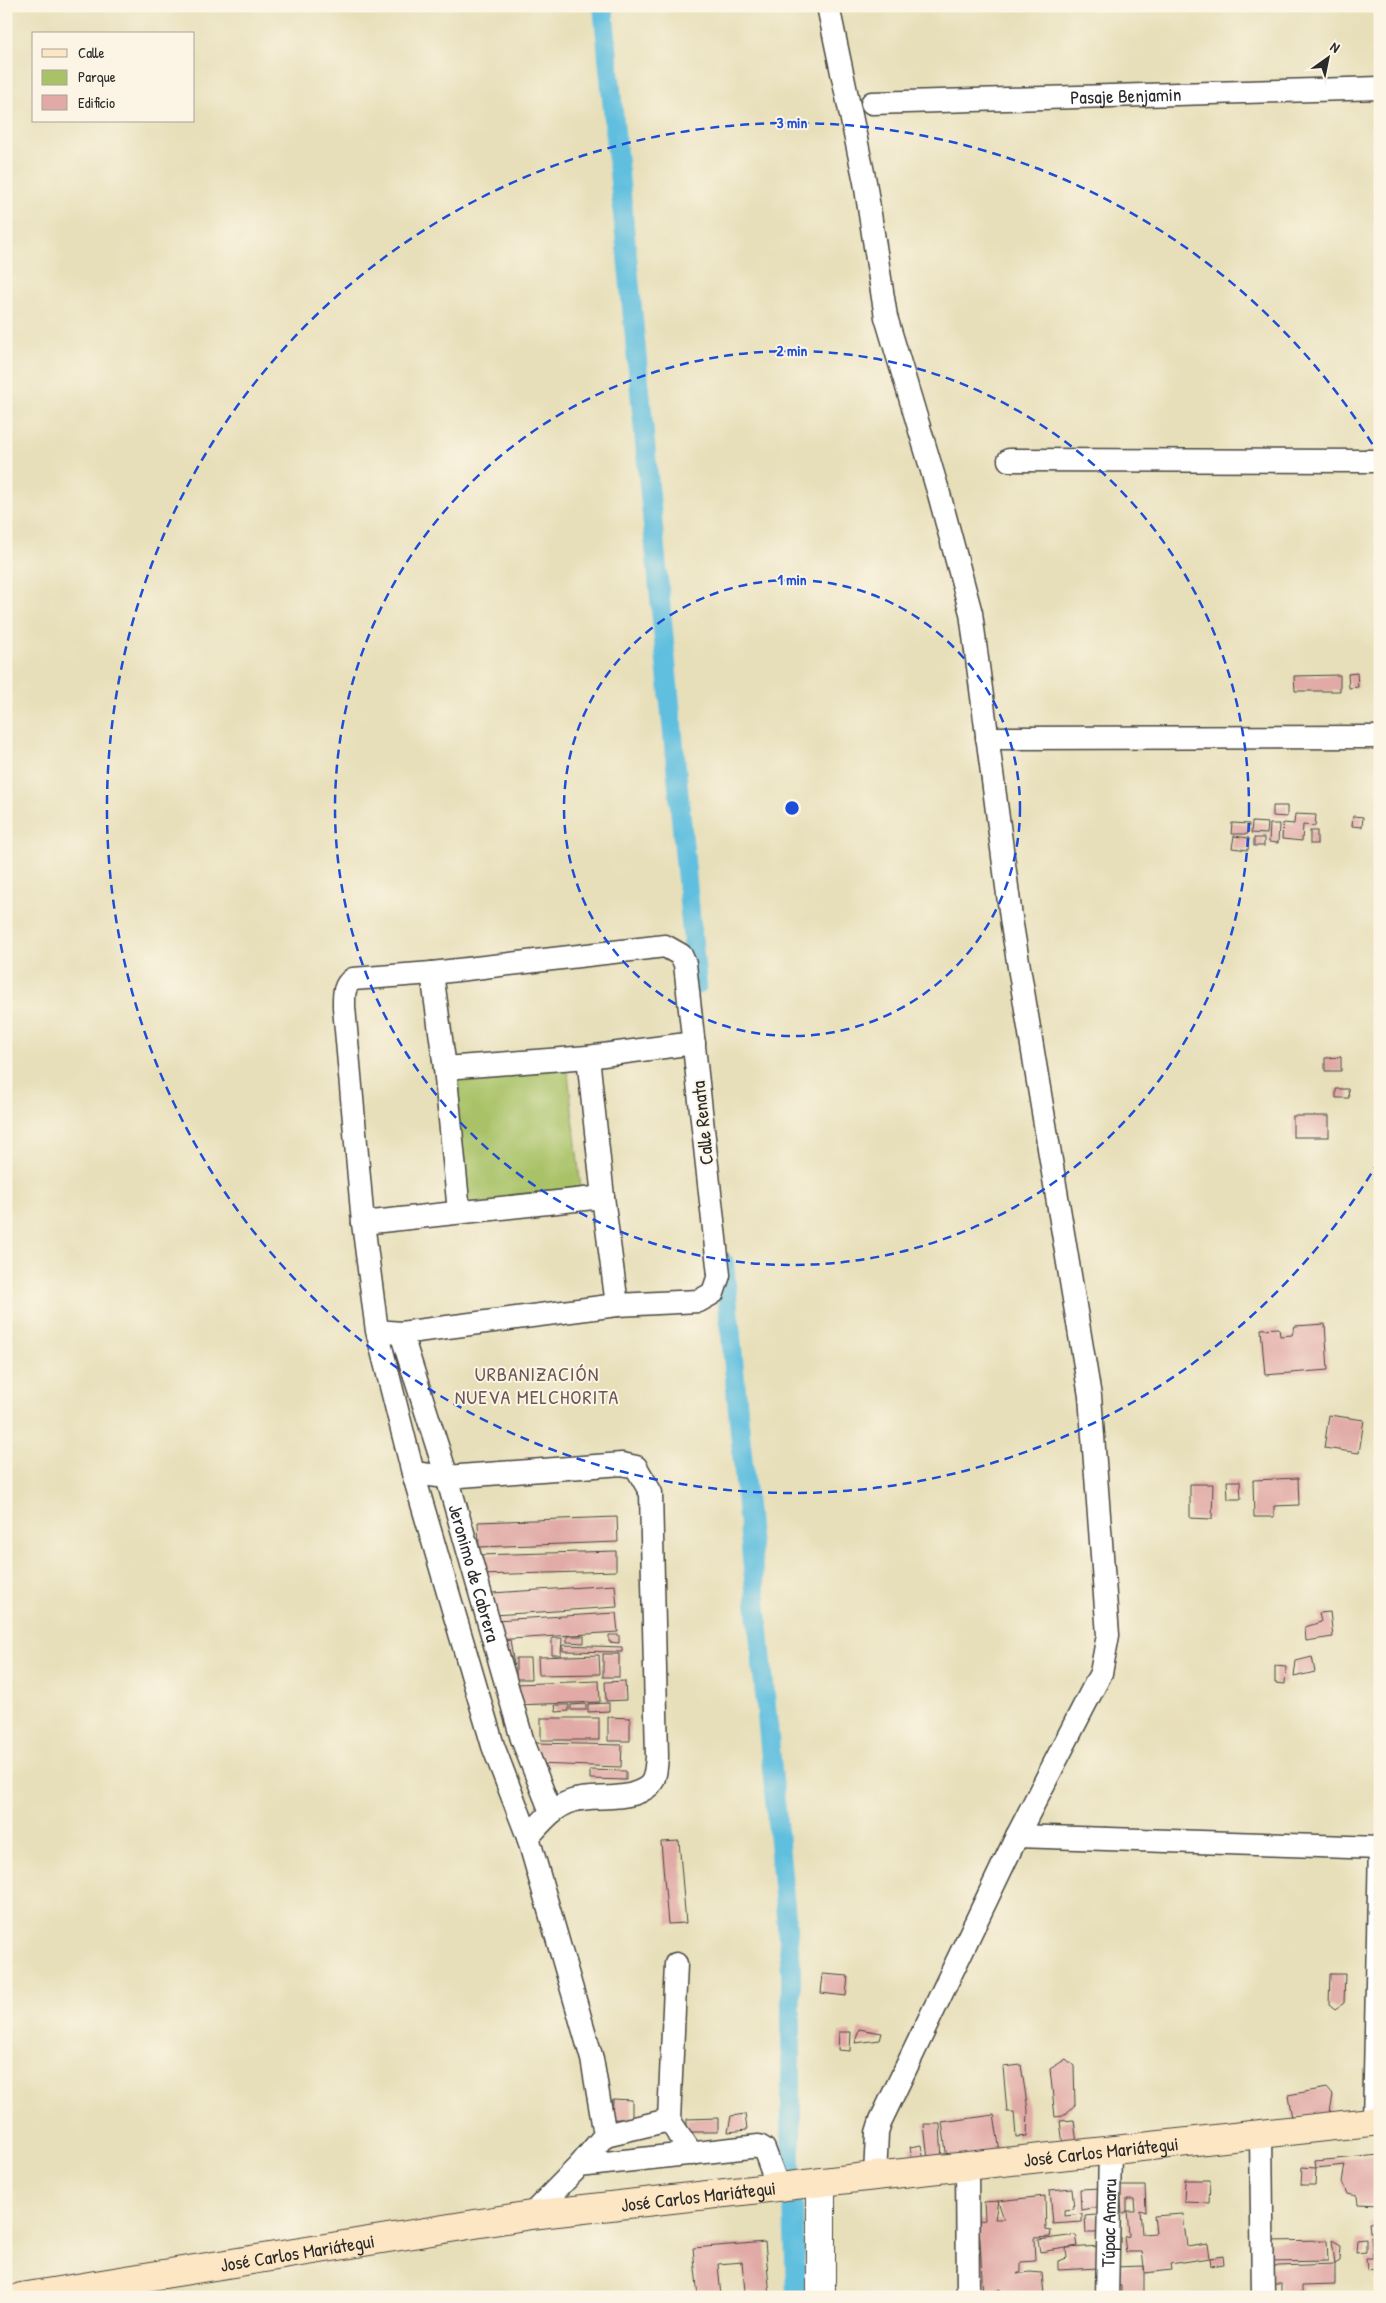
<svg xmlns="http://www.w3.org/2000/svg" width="1386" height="2303" font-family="'Patrick Hand',sans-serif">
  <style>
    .green { fill: #a9c268; stroke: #6a764a }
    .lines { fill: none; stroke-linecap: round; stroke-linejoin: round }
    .canal { stroke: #60bfdf; stroke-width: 20 }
    .building { fill: #e1aaa6 }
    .minor-casing { stroke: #474640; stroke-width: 25 }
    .tertiary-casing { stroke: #474640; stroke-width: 30 }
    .secondary-casing { stroke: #474640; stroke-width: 30 }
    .minor { stroke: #fff; stroke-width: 22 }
    .tertiary { stroke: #fff; stroke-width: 28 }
    .secondary { stroke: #fce6c4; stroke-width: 28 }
    .ring { fill: none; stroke: #1d4ed8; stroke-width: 2.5; stroke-dasharray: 9 6 }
    .labels { text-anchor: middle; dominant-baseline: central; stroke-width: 4; stroke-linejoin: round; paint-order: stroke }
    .street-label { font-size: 19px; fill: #2b2b2b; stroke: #fcf5e5 }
    .neighbourhood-label { font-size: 20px; letter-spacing: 1px; fill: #6b5756; stroke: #fcf5e5 }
    .centre { fill: #1d4ed8; stroke: #fcf5e5; stroke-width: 2.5 }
    .ring-label { font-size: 15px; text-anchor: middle; font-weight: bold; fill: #1d4ed8; stroke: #fcf5e5; stroke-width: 4; stroke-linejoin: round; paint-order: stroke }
  </style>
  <rect width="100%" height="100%" fill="#fcf5e5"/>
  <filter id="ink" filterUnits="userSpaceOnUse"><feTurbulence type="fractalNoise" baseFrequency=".02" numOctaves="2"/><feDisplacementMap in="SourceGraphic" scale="10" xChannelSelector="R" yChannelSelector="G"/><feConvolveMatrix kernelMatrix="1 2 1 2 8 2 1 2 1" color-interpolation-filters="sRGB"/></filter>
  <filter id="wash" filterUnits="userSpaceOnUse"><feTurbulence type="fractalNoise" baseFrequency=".0096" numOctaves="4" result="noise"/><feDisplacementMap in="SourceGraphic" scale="20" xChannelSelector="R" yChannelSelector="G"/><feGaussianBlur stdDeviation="1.12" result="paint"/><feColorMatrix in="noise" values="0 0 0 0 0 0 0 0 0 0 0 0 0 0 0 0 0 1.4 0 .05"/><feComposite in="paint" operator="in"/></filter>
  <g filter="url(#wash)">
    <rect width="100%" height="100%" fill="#e7dfb9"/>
    <polygon class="green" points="560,1066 568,1073 581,1189 455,1209 442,1080"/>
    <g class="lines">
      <g class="canal">
        <polyline points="603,6 697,985"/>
        <polyline points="724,1263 791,1969 791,2168"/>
        <polyline points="793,2202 796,2297"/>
      </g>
    </g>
    <g id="blocks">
      <g class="building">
        <polygon points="1357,673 1358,687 1349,688 1348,674"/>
        <polygon points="1340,675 1340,691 1295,691 1294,676"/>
        <polygon points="1273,806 1287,806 1287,817 1273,816"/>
        <polygon points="1295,814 1316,815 1315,826 1303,825 1302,841 1282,839 1283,823 1294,824"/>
        <polygon points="1353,816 1363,817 1362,827 1352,826"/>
        <polygon points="1252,822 1268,823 1267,834 1251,833"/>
        <polygon points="1232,823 1249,824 1248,834 1231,834"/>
        <polygon points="1270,824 1279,824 1278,843 1269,842"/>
        <rect x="1310" y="831" width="7" height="13"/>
        <polygon points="1234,836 1249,838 1248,850 1232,848"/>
        <rect x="1254" y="838" width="10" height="8"/>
        <polygon points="1341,1057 1341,1071 1325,1071 1325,1058"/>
        <polygon points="1336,1089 1348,1089 1349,1098 1336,1098"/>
        <rect x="1293" y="1116" width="36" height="21"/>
        <polygon points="1325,1324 1328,1370 1265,1375 1261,1329 1279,1328 1280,1336 1292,1335 1295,1326"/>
        <polygon points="1329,1415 1364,1420 1359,1453 1324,1448"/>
        <polygon points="1298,1478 1299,1505 1274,1506 1274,1517 1254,1517 1253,1480"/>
        <polygon points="1227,1481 1240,1481 1241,1499 1228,1499"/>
        <polygon points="1190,1484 1213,1484 1212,1519 1190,1518"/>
        <polygon points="617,1517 618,1542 479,1547 478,1522"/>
        <polygon points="616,1551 616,1571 479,1575 478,1555"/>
        <polygon points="615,1585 617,1607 494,1615 492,1593"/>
        <polygon points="1330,1612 1333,1637 1306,1641 1305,1627 1321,1622 1319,1613"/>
        <polygon points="616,1613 618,1632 496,1640 495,1620"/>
        <polygon points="609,1635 619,1635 619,1643 609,1642"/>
        <polygon points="567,1636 584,1636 584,1643 567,1642"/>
        <polygon points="552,1638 562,1638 561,1655 552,1655"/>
        <polygon points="510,1640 514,1665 502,1666 497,1643"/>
        <polygon points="563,1645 622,1647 622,1652 563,1651"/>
        <rect x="603" y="1654" width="16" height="23"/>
        <polygon points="599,1655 600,1674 539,1675 538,1657"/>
        <polygon points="1312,1657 1315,1672 1294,1677 1296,1661"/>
        <polygon points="516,1658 530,1658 531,1679 516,1679"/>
        <polygon points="1275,1666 1286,1667 1285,1684 1275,1683"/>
        <polygon points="599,1681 600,1702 515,1705 515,1684"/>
        <polygon points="625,1681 626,1700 606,1701 605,1682"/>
        <polygon points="609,1703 609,1711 588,1712 588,1704"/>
        <polygon points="586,1704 586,1710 571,1710 571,1705"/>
        <polygon points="555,1705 569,1705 569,1711 556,1712"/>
        <polygon points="608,1717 630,1718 630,1741 608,1741"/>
        <rect x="541" y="1718" width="58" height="22"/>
        <polygon points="536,1743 622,1745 621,1767 536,1764"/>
        <polygon points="590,1770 626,1771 626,1780 590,1779"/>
        <polygon points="679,1841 686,1923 668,1924 661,1842"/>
        <polygon points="823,1974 848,1976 846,1996 821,1993"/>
        <polygon points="1330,1974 1345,1974 1344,2003 1335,2009 1329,2004"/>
        <polygon points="859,2029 882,2033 880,2040 855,2043"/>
        <polygon points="839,2032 851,2032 850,2051 838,2050"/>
        <polygon points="1066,2059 1074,2066 1075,2105 1063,2116 1055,2117 1050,2069"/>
        <polygon points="1021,2065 1028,2110 1027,2136 1016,2137 1014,2112 1007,2112 1003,2067"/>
        <polygon points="1327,2088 1333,2095 1330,2112 1292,2118 1288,2095"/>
        <polygon points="613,2099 632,2100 632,2119 612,2119"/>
        <polygon points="745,2114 747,2130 728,2132 731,2116"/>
        <polygon points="994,2115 1000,2152 947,2159 942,2122"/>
        <polygon points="718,2118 718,2132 687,2132 687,2119"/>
        <polygon points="1074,2120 1077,2144 1063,2145 1060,2121"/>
        <polygon points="924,2124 940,2124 942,2160 928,2160"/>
        <polygon points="921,2145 924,2160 913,2163 910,2147"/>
        <polygon points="1380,2155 1380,2205 1358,2204 1357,2196 1347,2194 1342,2182 1345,2165 1316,2168 1315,2161"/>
        <polygon points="1302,2167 1316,2168 1315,2185 1301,2185"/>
        <polygon points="1185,2180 1210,2180 1209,2203 1184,2202"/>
        <polygon points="1120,2186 1145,2186 1146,2212 1140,2210 1142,2234 1156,2233 1154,2216 1183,2214 1187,2247 1208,2244 1210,2258 1170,2264 1171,2270 1145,2273 1144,2266 1144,2297 1121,2297 1121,2286 1114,2284 1113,2267 1144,2266 1142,2252 1126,2252 1124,2237 1129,2236 1127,2211 1135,2211 1134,2199 1127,2199 1127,2211 1122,2214"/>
        <polygon points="1072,2188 1074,2209 1065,2210 1065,2216 1082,2214 1082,2222 1053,2224 1050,2190"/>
        <polygon points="1101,2188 1102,2206 1081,2210 1080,2189"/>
        <polygon points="1045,2196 1046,2230 1051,2231 1050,2237 1034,2238 1035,2261 1021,2262 1021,2271 1017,2274 1030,2272 1042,2273 1044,2295 1002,2295 1000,2289 983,2297 979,2221 985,2220 984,2202 998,2201 995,2219 1004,2219 998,2201"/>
        <polygon points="1374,2214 1380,2214 1380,2222 1377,2232 1370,2232 1369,2222 1375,2221"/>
        <polygon points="1095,2215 1099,2218 1100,2233 1086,2233 1085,2216"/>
        <polygon points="1076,2235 1078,2246 1066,2248 1101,2246 1099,2268 1058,2270 1058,2261 1067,2258 1066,2248 1040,2252 1038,2240"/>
        <polygon points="1378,2236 1380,2278 1376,2279 1374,2270 1367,2271 1366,2258 1373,2258 1371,2237"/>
        <polygon points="1366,2239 1366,2252 1356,2253 1357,2240"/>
        <polygon points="1327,2240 1328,2261 1270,2262 1269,2241"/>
        <polygon points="1332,2240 1341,2245 1340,2261 1335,2264"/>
        <polygon points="765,2242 770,2296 745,2291 742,2262 718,2264 721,2297 698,2297 693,2248"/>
        <polygon points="1223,2256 1224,2264 1211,2266 1210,2258"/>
        <polygon points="1335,2264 1335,2285 1302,2286 1302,2294 1297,2294 1297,2297 1281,2297 1281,2283 1272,2283 1271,2269 1278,2266"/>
      </g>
    </g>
  </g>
  <g filter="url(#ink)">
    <use href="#blocks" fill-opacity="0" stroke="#474640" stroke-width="1"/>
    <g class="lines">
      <defs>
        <g id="minor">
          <polyline points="828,6 865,182 886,317 939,494 971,613 1012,925 1090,1396 1108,1635 1101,1673 1017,1836 881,2120 877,2133 875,2176"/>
          <path id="s1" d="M872 103 1380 88"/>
          <polyline points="1009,460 1380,461"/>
          <polyline points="987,738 1380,737"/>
          <polyline points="432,973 445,1068 459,1212"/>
          <polyline points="588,1057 603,1197 617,1305"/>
          <polyline points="445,1068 588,1057 694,1043"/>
          <polyline points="363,1223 603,1197"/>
          <path d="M377 1331 401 1333 617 1305 699 1301 713 1293 719 1275 685 964 681 955 665 946 432 973 353 979C343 986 344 995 344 1007L363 1223 377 1331 413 1473 493 1746 528 1837 592 2059 605 2135 579 2166 531 2215"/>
          <path id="s2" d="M401 1333 447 1477 522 1739 551 1812"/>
          <path d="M413 1473 447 1477 622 1464 636 1467 651 1493 657 1757C655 1779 655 1787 633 1794 612 1800 590 1795 572 1801 553 1807 541 1823 528 1837"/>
          <polyline points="1017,1836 1380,1848"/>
          <polyline points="676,1964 669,2120 692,2154"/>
          <polyline points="1374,2122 1380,1845"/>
          <polyline points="605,2135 669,2120"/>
          <polyline points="1261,2135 1263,2297"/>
          <polyline points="579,2166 759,2146 764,2149 778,2187"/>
          <polyline points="967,2166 968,2297"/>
          <path id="s3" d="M1107 2297 1110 2151"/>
        </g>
        <polyline id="tertiary" points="821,2297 821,2182"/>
        <g id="secondary">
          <path id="s4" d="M21 2297 531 2215 875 2176 1380 2121"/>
        </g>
      </defs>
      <use href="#minor" class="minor-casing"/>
      <use href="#tertiary" class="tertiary-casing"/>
      <use href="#secondary" class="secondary-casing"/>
      <use href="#minor" class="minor"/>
      <use href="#tertiary" class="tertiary"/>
      <use href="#secondary" class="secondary"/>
    </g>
  </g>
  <g class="ring">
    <circle cx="792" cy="808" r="228"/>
    <circle cx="792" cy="808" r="457"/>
    <path d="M1379 1161A685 685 0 1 1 1379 455"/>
  </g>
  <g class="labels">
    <g class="street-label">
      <text stroke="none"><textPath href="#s1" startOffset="254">Pasaje Benjamin</textPath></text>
      <text transform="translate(702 1123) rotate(-96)">Calle Renata</text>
      <text stroke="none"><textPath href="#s2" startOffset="251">Jeronimo de Cabrera</textPath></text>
      <text stroke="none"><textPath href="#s4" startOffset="1090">José Carlos Mariátegui</textPath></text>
      <text stroke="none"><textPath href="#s4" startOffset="685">José Carlos Mariátegui</textPath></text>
      <text stroke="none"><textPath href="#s3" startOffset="74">Túpac Amaru</textPath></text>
      <text stroke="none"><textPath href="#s4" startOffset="280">José Carlos Mariátegui</textPath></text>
    </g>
    <g class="neighbourhood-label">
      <text x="537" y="1373">URBANIZACIÓN<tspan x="537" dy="23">NUEVA MELCHORITA</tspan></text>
    </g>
  </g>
  <circle cx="792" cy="808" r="8" class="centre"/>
  <g class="ring-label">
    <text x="792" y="128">3 min</text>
    <text x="792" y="356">2 min</text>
    <text x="792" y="585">1 min</text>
  </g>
  <rect width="1386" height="2303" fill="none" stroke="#fcf5e5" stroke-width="25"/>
  <rect x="32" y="32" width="162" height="90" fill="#fcf5e5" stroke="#a8a49b"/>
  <rect x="42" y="49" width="25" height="8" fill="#fce6c4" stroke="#a8a49b"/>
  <text x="78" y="58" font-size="15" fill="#2b2b2b">Calle</text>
  <rect x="42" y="70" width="25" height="15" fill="#a9c268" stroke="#a8a49b"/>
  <text x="78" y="82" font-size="15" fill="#2b2b2b">Parque</text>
  <rect x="42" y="95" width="25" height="15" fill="#e1aaa6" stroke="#a8a49b"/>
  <text x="78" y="108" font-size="15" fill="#2b2b2b">Edificio</text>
  <g transform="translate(1328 58) rotate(33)" stroke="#fcf5e5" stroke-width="4" paint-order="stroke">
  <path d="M0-4L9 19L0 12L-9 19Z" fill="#2b2b2b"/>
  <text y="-8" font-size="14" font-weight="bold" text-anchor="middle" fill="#2b2b2b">N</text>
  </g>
</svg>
